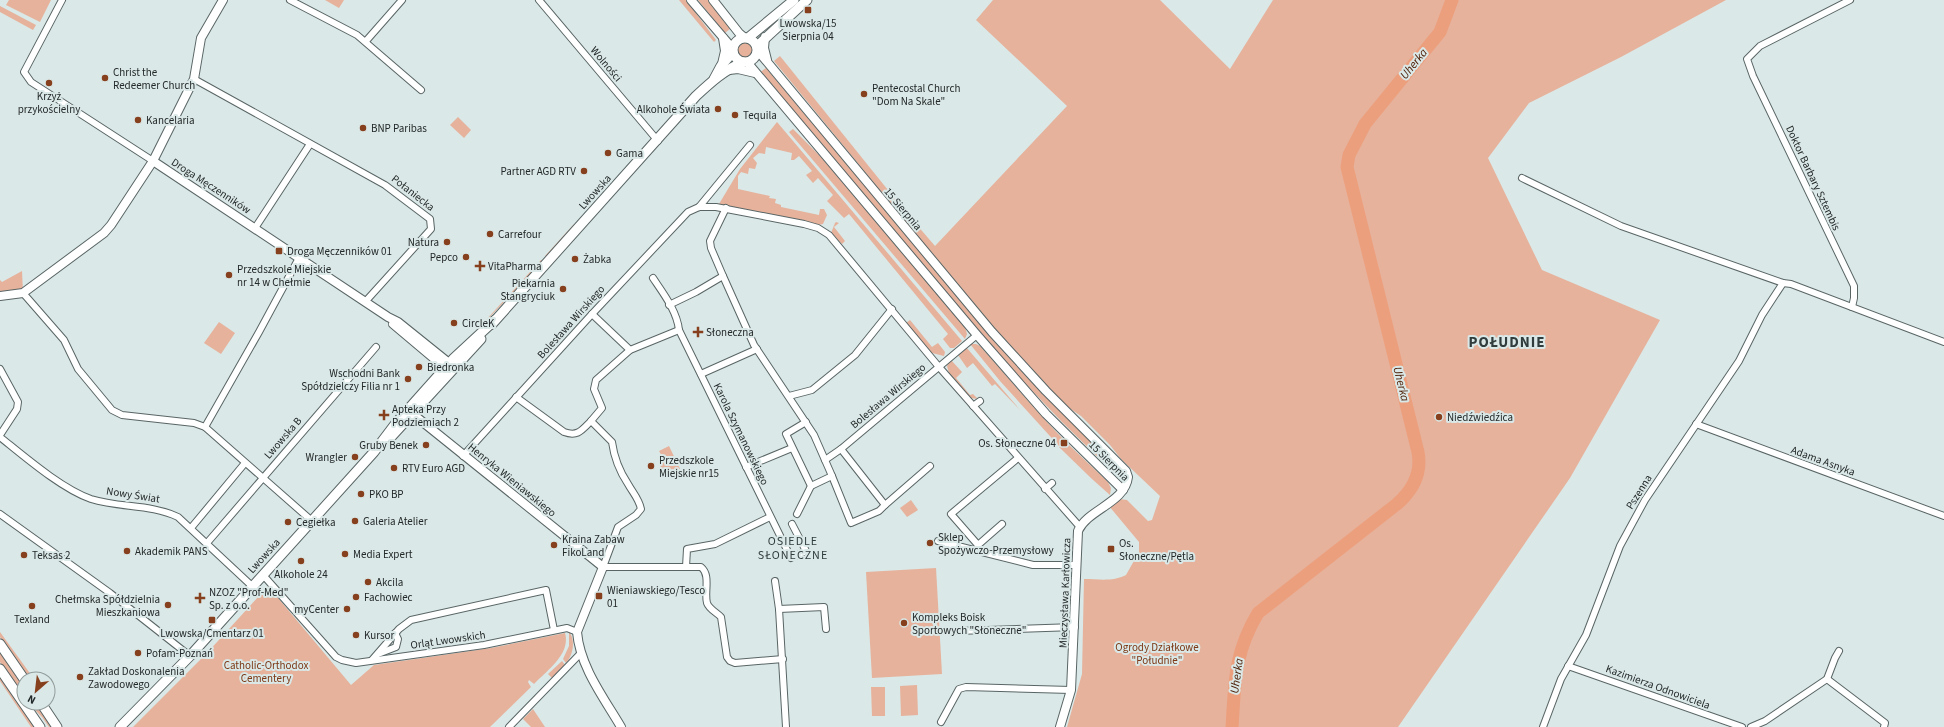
<svg xmlns="http://www.w3.org/2000/svg" width="1944" height="727" font-family="'Source Sans 3',sans-serif">
  <style>
    .green { fill: #e6b29c; fill-rule: evenodd }
    .lines { fill: none; stroke-linecap: round; stroke-linejoin: round }
    .river { stroke: #ec9f7d; stroke-width: 13 }
    .minor-casing { stroke: #596565; stroke-width: 8 }
    .tertiary-casing { stroke: #596565; stroke-width: 10 }
    .secondary-casing { stroke: #596565; stroke-width: 11 }
    .minor { stroke: #fff; stroke-width: 6 }
    .tertiary { stroke: #fff; stroke-width: 8 }
    .secondary { stroke: #fff; stroke-width: 9 }
    .poi-dot { fill: #86401d; stroke: #dae8e7; stroke-width: 1.5 }
    .labels { text-anchor: middle; dominant-baseline: central; stroke-width: 4; stroke-linejoin: round; paint-order: stroke }
    .poi-label { font-size: 11px; fill: #242929; stroke: #dae8e7; text-anchor: start }
    .street-label { font-size: 11px; fill: #242929; stroke: #dae8e7 }
    .park-label { font-size: 11px; fill: #7c3714; stroke: #dae8e7 }
    .water-label { font-size: 12px; font-style: italic; fill: #4d1d05; stroke: #dae8e7 }
    .neighbourhood-label { font-size: 12px; letter-spacing: 1px; fill: #313c3c; stroke: #dae8e7 }
    .district-label { font-size: 15px; font-weight: bold; letter-spacing: 1px; fill: #313c3c; stroke: #dae8e7 }
  </style>
  <rect width="100%" height="100%" fill="#dae8e7"/>
  <g class="green">
    <polygon points="9,0 51,0 40,22 6,5"/>
    <polygon points="325,0 344,0 339,8"/>
    <polygon points="679,0 686,0 716,40 714,42"/>
    <polygon points="698,0 708,0 731,28 725,33"/>
    <path d="M993 0H1160L1230 69 1273 0H1726L1621 57 1529 103 1488 158 1542 270 1660 320 1570 478 1398 727H1067L1082 674 1084 579C1098 579 1113 582 1126 575L1139 552V542L1109 506 1119 499 1127 500 1148 521 1152 520 1160 496 1121 459 1110 445 1081 416 1066 406 1032 371 995 330 896 210H904L935 246 1067 106 976 20ZM1353 538 1255 617 1270 603Z"/>
    <polygon points="0,6 36,25 33,30 0,12"/>
    <circle cx="745" cy="50" r="8"/>
    <polygon points="780,56 900,205 892,205 774,61"/>
    <polygon points="766,68 1001,348 1122,472 1122,478 1118,477 1061,421 1000,357 759,73"/>
    <polygon points="458,117 471,130 464,138 450,125"/>
    <polygon points="777,122 962,341 954,348 950,348 943,339 948,334 849,214 844,218 827,201 833,195 818,178 813,183 806,175 812,171 799,156 794,160 791,160 792,153 766,147 765,154 759,153 753,158 757,163 755,169 749,168 748,174 741,172 738,176 738,189 770,196 769,198 776,199 775,203 781,205 781,207 819,215 820,209 824,209 827,215 823,224 818,225 719,204 740,169"/>
    <polygon points="793,129 821,157 965,327 967,334 965,339 789,132"/>
    <polygon points="836,222 839,223 834,227 845,241 842,244 831,233 835,223"/>
    <polygon points="574,224 572,228 546,257 545,256"/>
    <polygon points="541,260 543,261 464,344"/>
    <polygon points="22,271 23,293 0,295 0,280 2,282"/>
    <polygon points="910,320 932,347 938,343 945,352 944,356 932,353 906,323"/>
    <polygon points="219,322 235,333 221,354 204,343"/>
    <path d="M970 344H976L980 346C1008 377 1034 409 1063 439L1061 441 1064 444 1059 446 1000 381Z"/>
    <polygon points="966,347 1021,411 995,384 992,386 973,363 967,368 958,355"/>
    <polygon points="951,360 962,372 956,378 970,395 973,394 978,399 970,398 949,373 947,366"/>
    <polygon points="1065,445 1067,447 1069,445 1108,482 1111,488 1110,495 1092,479 1059,447"/>
    <polygon points="669,446 681,471 666,478 658,461 663,458 659,451"/>
    <polygon points="911,500 918,510 907,517 900,508"/>
    <polygon points="936,568 942,674 872,678 866,572"/>
    <path d="M268 586 351 685 374 665 491 648 565 633C571 654 547 670 534 684L529 680 528 682 531 687 490 727H133L207 653Z"/>
    <polygon points="0,632 34,679 30,679 0,637"/>
    <path d="M569 632C576 640 573 656 566 663L563 659 569 646Z"/>
    <polygon points="0,650 24,685 24,697 0,662"/>
    <polygon points="562,661 565,665 552,678 548,674"/>
    <polygon points="0,676 35,727 31,727 0,681"/>
    <polygon points="917,685 918,715 901,716 900,686"/>
    <polygon points="871,687 885,687 885,716 872,716"/>
    <polygon points="28,703 36,703 53,727 49,727 42,717"/>
    <polygon points="533,709 545,727 531,727 523,719"/>
  </g>
  <g class="lines">
    <path class="river" d="M1232 727C1235 682 1234 653 1258 613L1397 504C1413 490 1422 473 1418 452L1347 167 1349 155 1365 124 1440 32 1452 0"/>
    <defs>
      <g id="minor">
        <polyline points="62,0 24,72 31,82 153,161"/>
        <polyline points="290,0 357,35 421,90"/>
        <polyline points="539,0 658,141"/>
        <polyline points="1850,0 1760,46 1747,59 1753,76 1854,286 1854,298 1852,307"/>
        <polyline points="366,41 402,0"/>
        <polyline points="194,79 385,185 430,219 431,229 365,302"/>
        <polyline points="1522,178 1621,226 1783,283 1791,284 1944,342"/>
        <polyline points="699,207 750,145"/>
        <polyline points="255,228 310,144"/>
        <polyline points="723,276 754,345 814,435 832,476 811,486 797,514"/>
        <path d="M653 278C663 293 677 311 679 330L791 558 806 551 792 524"/>
        <polyline points="23,293 64,340 78,369 112,410 122,415 194,423 205,427 312,521"/>
        <polyline points="669,305 696,292 723,276 711,248 710,241 726,208"/>
        <polyline points="592,314 630,350"/>
        <path d="M679 330 630 350 596 380 594 389 602 408 591 421 612 442C614 457 620 472 628 484 633 493 639 499 641 509L636 515 618 527 603 567H701C711 575 704 592 707 603 709 609 716 612 721 617L727 657 730 661 735 663 783 659"/>
        <polyline points="0,369 18,402 17,409 0,435"/>
        <polyline points="701,374 757,349"/>
        <polyline points="789,396 812,390 855,355 892,309"/>
        <path d="M516 397 564 432C578 437 582 430 591 421"/>
        <polyline points="973,406 980,401"/>
        <polyline points="806,422 786,434 811,486"/>
        <polyline points="1696,424 1944,516"/>
        <polyline points="205,427 259,332 299,258"/>
        <path d="M0 437C25 457 62 489 91 499 120 508 151 504 178 517L253 587"/>
        <polyline points="463,456 592,314 688,212 699,207 716,207 804,224 818,228 829,235 939,367 1080,527"/>
        <polyline points="825,460 841,449"/>
        <polyline points="930,466 885,505 841,449 977,335"/>
        <polyline points="746,467 792,448"/>
        <polyline points="832,476 851,523 879,511 885,505"/>
        <polyline points="1045,489 1052,483"/>
        <polyline points="0,514 110,593 190,656"/>
        <polyline points="191,528 245,463"/>
        <polyline points="938,541 1033,565 1076,565"/>
        <polyline points="207,543 376,347"/>
        <polyline points="978,545 1002,524"/>
        <polyline points="977,551 978,545 951,514 1018,458"/>
        <polyline points="686,567 687,549 715,544 770,517"/>
        <polyline points="263,575 336,657 342,660 356,663 484,645 567,628 577,632"/>
        <polyline points="775,581 779,609 786,727"/>
        <polyline points="779,609 824,607 826,629"/>
        <polyline points="957,631 1075,627"/>
        <polyline points="378,654 396,647 398,639 395,633"/>
        <polyline points="372,660 399,629 411,620 546,590 554,630"/>
        <polyline points="1568,666 1742,727"/>
        <polyline points="1827,679 1885,723 1884,727"/>
        <polyline points="941,722 959,689 966,687 1071,690"/>
        <polyline points="509,727 580,654"/>
        <polyline points="1543,727 1561,679 1586,635 1620,546 1645,500 1739,361 1762,315 1783,283"/>
        <polyline points="1751,727 1765,721 1827,679 1835,658 1839,651"/>
      </g>
      <g id="tertiary">
        <polyline points="691,0 733,49"/>
        <polyline points="713,0 739,33 745,38"/>
        <polyline points="765,37 764,48 767,60"/>
        <path d="M758 51 992 332 1046 391 1126 471 1128 477C1125 503 1088 509 1078 531L1071 690 1060 727"/>
        <polyline points="747,62 977,335 1046,414 1123,490"/>
        <polyline points="722,64 725,51 723,38"/>
        <polyline points="729,70 738,69 755,73"/>
        <polyline points="153,161 388,317 398,322 454,367"/>
        <polyline points="0,296 23,293 104,233 111,225 153,161 194,79 201,38 223,0"/>
        <polyline points="393,324 450,372"/>
        <path d="M409 411 603 567 577 632C580 667 604 698 621 727"/>
      </g>
      <g id="secondary">
        <circle cx="745" cy="50" r="12"/>
        <polyline points="748,38 794,0"/>
        <polyline points="757,46 807,0"/>
        <polyline points="714,79 721,66 733,52"/>
        <path d="M492 324 696 96C710 83 725 69 744 62"/>
        <polyline points="391,437 481,339"/>
        <polyline points="0,644 24,679"/>
        <polyline points="0,669 40,727"/>
        <polyline points="41,703 57,727"/>
        <polyline points="120,727 190,656 374,452 396,423 454,358 495,320"/>
      </g>
    </defs>
    <use href="#minor" class="minor-casing"/>
    <use href="#tertiary" class="tertiary-casing"/>
    <use href="#secondary" class="secondary-casing"/>
    <use href="#minor" class="minor"/>
    <use href="#tertiary" class="tertiary"/>
    <use href="#secondary" class="secondary"/>
  </g>
  <g class="poi-dot">
    <rect x="804" y="6" width="8" height="8" rx="2"/>
    <circle cx="105" cy="78" r="4"/>
    <circle cx="49" cy="83" r="4"/>
    <circle cx="864" cy="94" r="4"/>
    <circle cx="718" cy="109" r="4"/>
    <circle cx="735" cy="115" r="4"/>
    <circle cx="138" cy="120" r="4"/>
    <circle cx="363" cy="128" r="4"/>
    <circle cx="608" cy="153" r="4"/>
    <circle cx="584" cy="171" r="4"/>
    <circle cx="490" cy="234" r="4"/>
    <circle cx="447" cy="242" r="4"/>
    <rect x="275" y="247" width="8" height="8" rx="2"/>
    <circle cx="466" cy="257" r="4"/>
    <circle cx="575" cy="259" r="4"/>
    <path d="M478 260h4v4h4v4h-4v4h-4v-4h-4v-4h4z"/>
    <circle cx="229" cy="275" r="4"/>
    <circle cx="563" cy="289" r="4"/>
    <circle cx="454" cy="323" r="4"/>
    <path d="M696 326h4v4h4v4h-4v4h-4v-4h-4v-4h4z"/>
    <circle cx="419" cy="367" r="4"/>
    <circle cx="408" cy="379" r="4"/>
    <path d="M382 409h4v4h4v4h-4v4h-4v-4h-4v-4h4z"/>
    <circle cx="1439" cy="417" r="4"/>
    <rect x="1060" y="439" width="8" height="8" rx="2"/>
    <circle cx="426" cy="445" r="4"/>
    <circle cx="355" cy="457" r="4"/>
    <circle cx="651" cy="466" r="4"/>
    <circle cx="394" cy="468" r="4"/>
    <circle cx="361" cy="494" r="4"/>
    <circle cx="355" cy="521" r="4"/>
    <circle cx="288" cy="522" r="4"/>
    <circle cx="930" cy="543" r="4"/>
    <circle cx="554" cy="545" r="4"/>
    <rect x="1107" y="545" width="8" height="8" rx="2"/>
    <circle cx="127" cy="551" r="4"/>
    <circle cx="345" cy="554" r="4"/>
    <circle cx="24" cy="555" r="4"/>
    <circle cx="301" cy="561" r="4"/>
    <circle cx="368" cy="582" r="4"/>
    <rect x="595" y="592" width="8" height="8" rx="2"/>
    <circle cx="356" cy="597" r="4"/>
    <path d="M198 592h4v4h4v4h-4v4h-4v-4h-4v-4h4z"/>
    <circle cx="168" cy="605" r="4"/>
    <circle cx="32" cy="606" r="4"/>
    <circle cx="347" cy="609" r="4"/>
    <rect x="208" y="616" width="8" height="8" rx="2"/>
    <circle cx="904" cy="623" r="4"/>
    <circle cx="356" cy="635" r="4"/>
    <circle cx="138" cy="653" r="4"/>
    <circle cx="80" cy="677" r="4"/>
  </g>
  <g class="labels">
    <g class="poi-label">
      <text x="808" y="23" text-anchor="middle">Lwowska/15<tspan x="808" dy="13">Sierpnia 04</tspan></text>
      <text x="113" y="72">Christ the<tspan x="113" dy="13">Redeemer Church</tspan></text>
      <text x="872" y="88">Pentecostal Church<tspan x="872" dy="13">"Dom Na Skale"</tspan></text>
      <text x="49" y="96" text-anchor="middle">Krzyż<tspan x="49" dy="13">przykościelny</tspan></text>
      <text x="710" y="109" text-anchor="end">Alkohole Świata</text>
      <text x="743" y="115">Tequila</text>
      <text x="146" y="120">Kancelaria</text>
      <text x="371" y="128">BNP Paribas</text>
      <text x="616" y="153">Gama</text>
      <text x="576" y="171" text-anchor="end">Partner AGD RTV</text>
      <text x="498" y="234">Carrefour</text>
      <text x="439" y="242" text-anchor="end">Natura</text>
      <text x="287" y="251">Droga Męczenników 01</text>
      <text x="458" y="257" text-anchor="end">Pepco</text>
      <text x="583" y="259">Żabka</text>
      <text x="488" y="266">VitaPharma</text>
      <text x="237" y="269">Przedszkole Miejskie<tspan x="237" dy="13">nr 14 w Chełmie</tspan></text>
      <text x="555" y="283" text-anchor="end">Piekarnia<tspan x="555" dy="13">Stangryciuk</tspan></text>
      <text x="462" y="323">CircleK</text>
      <text x="706" y="332">Słoneczna</text>
      <text x="427" y="367">Biedronka</text>
      <text x="400" y="373" text-anchor="end">Wschodni Bank<tspan x="400" dy="13">Spółdzielczy Filia nr 1</tspan></text>
      <text x="392" y="409">Apteka Przy<tspan x="392" dy="13">Podziemiach 2</tspan></text>
      <text x="1447" y="417">Niedźwiedźica</text>
      <text x="1056" y="443" text-anchor="end">Os. Słoneczne 04</text>
      <text x="418" y="445" text-anchor="end">Gruby Benek</text>
      <text x="347" y="457" text-anchor="end">Wrangler</text>
      <text x="659" y="460">Przedszkole<tspan x="659" dy="13">Miejskie nr15</tspan></text>
      <text x="402" y="468">RTV Euro AGD</text>
      <text x="369" y="494">PKO BP</text>
      <text x="363" y="521">Galeria Atelier</text>
      <text x="296" y="522">Cegiełka</text>
      <text x="938" y="537">Sklep<tspan x="938" dy="13">Spożywczo-Przemysłowy</tspan></text>
      <text x="562" y="539">Kraina Zabaw<tspan x="562" dy="13">FikoLand</tspan></text>
      <text x="1119" y="543">Os.<tspan x="1119" dy="13">Słoneczne/Pętla</tspan></text>
      <text x="135" y="551">Akademik PANS</text>
      <text x="353" y="554">Media Expert</text>
      <text x="32" y="555">Teksas 2</text>
      <text x="301" y="574" text-anchor="middle">Alkohole 24</text>
      <text x="376" y="582">Akcila</text>
      <text x="607" y="590">Wieniawskiego/Tesco<tspan x="607" dy="13">01</tspan></text>
      <text x="209" y="592">NZOZ "Prof-Med"<tspan x="209" dy="13">Sp. z o.o.</tspan></text>
      <text x="364" y="597">Fachowiec</text>
      <text x="160" y="599" text-anchor="end">Chełmska Spółdzielnia<tspan x="160" dy="13">Mieszkaniowa</tspan></text>
      <text x="339" y="609" text-anchor="end">myCenter</text>
      <text x="912" y="617">Kompleks Boisk<tspan x="912" dy="13">Sportowych "Słoneczne"</tspan></text>
      <text x="32" y="619" text-anchor="middle">Texland</text>
      <text x="212" y="633" text-anchor="middle">Lwowska/Cmentarz 01</text>
      <text x="364" y="635">Kursor</text>
      <text x="146" y="653">Pofam-Poznań</text>
      <text x="88" y="671">Zakład Doskonalenia<tspan x="88" dy="13">Zawodowego</tspan></text>
    </g>
    <g class="street-label">
      <text transform="translate(606 64) rotate(50)">Wolności</text>
      <text transform="translate(1813 178) rotate(65)">Doktor Barbary Sztembis</text>
      <text transform="translate(211 186) rotate(33)">Droga Męczenników</text>
      <text transform="translate(595 192) rotate(-48)">Lwowska</text>
      <text transform="translate(413 193) rotate(38)">Połaniecka</text>
      <text transform="translate(903 209) rotate(50)">15 Sierpnia</text>
      <text transform="translate(571 322) rotate(-48)">Bolesława Wirskiego</text>
      <text transform="translate(888 396) rotate(-40)">Bolesława Wirskiego</text>
      <text transform="translate(741 434) rotate(64)">Karola Szymanowskiego</text>
      <text transform="translate(283 438) rotate(-49)">Lwowska B</text>
      <text transform="translate(1109 461) rotate(45)">15 Sierpnia</text>
      <text transform="translate(1823 461) rotate(20)">Adama Asnyka</text>
      <text transform="translate(512 480) rotate(39)">Henryka Wieniawskiego</text>
      <text transform="translate(1639 492) rotate(-58)">Pszenna</text>
      <text transform="translate(133 495) rotate(9)">Nowy Świat</text>
      <text transform="translate(264 556) rotate(-48)">Lwowska</text>
      <text transform="translate(1065 593) rotate(-88)">Mieczysława Karłowicza</text>
      <text transform="translate(448 640) rotate(-8)">Orląt Lwowskich</text>
      <text transform="translate(1658 687) rotate(20)">Kazimierza Odnowiciela</text>
    </g>
    <g class="park-label">
      <text x="1157" y="647">Ogrody Działkowe<tspan x="1157" dy="13">"Południe"</tspan></text>
      <text x="266" y="665">Catholic-Orthodox<tspan x="266" dy="13">Cementery</tspan></text>
    </g>
    <g class="water-label">
      <text transform="translate(1414 64) rotate(-51)">Uherka</text>
      <text transform="translate(1401 384) rotate(76)">Uherka</text>
      <text transform="translate(1237 676) rotate(-82)">Uherka</text>
    </g>
    <g class="neighbourhood-label">
      <text x="793" y="541">OSIEDLE<tspan x="793" dy="14">SŁONECZNE</tspan></text>
    </g>
    <g class="district-label">
      <text x="1507" y="342">POŁUDNIE</text>
    </g>
  </g>
  <g transform="translate(36 691) rotate(208)"><circle r="19" fill="#dae8e7" stroke="#919c9b"/>
  <path d="M0-3L7 15L0 10L-7 15Z" fill="#86401d"/>
  <text y="-6" font-size="11" font-weight="bold" text-anchor="middle" fill="#242929">N</text>
  </g>
</svg>
